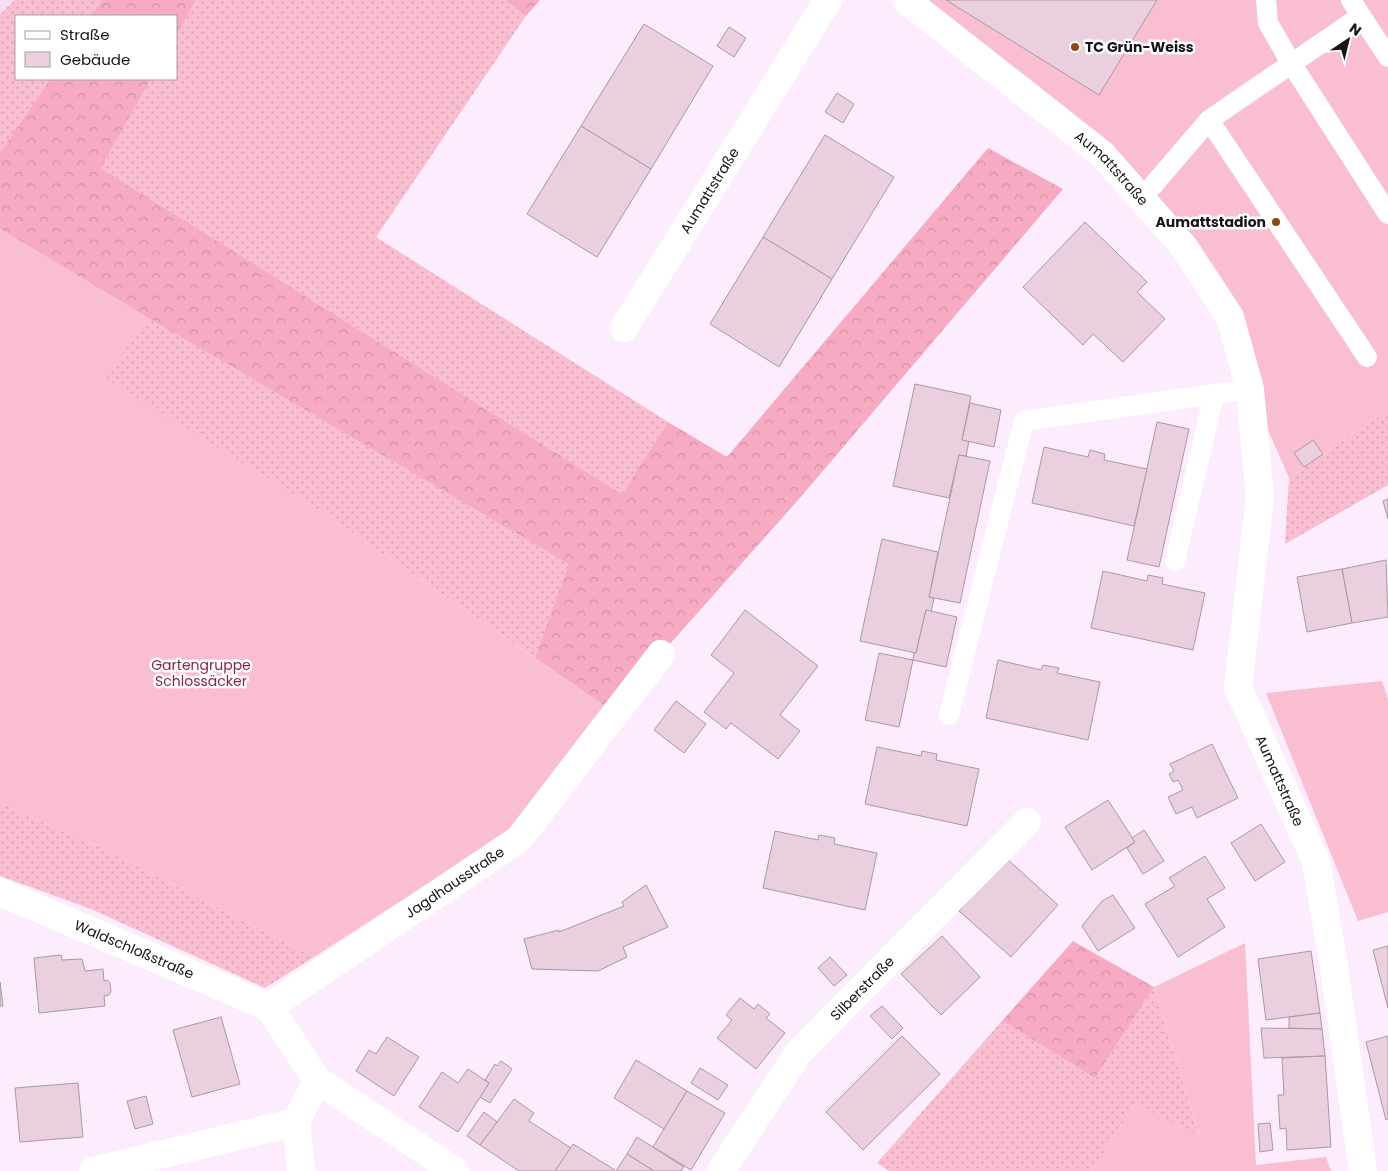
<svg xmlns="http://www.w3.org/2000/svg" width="1388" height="1171" font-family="Poppins,sans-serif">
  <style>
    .built { fill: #f5dcf8 }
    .grass { fill: url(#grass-dots) }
    .forest { fill: url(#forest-crowns) }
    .garden { fill: #f9bed0 }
    .building { fill: #eacfdf; stroke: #ae96a5 }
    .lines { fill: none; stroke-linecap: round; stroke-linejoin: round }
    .service { stroke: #fff; stroke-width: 20 }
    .minor { stroke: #fff; stroke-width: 28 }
    .poi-dot { fill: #8b4a15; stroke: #fff; stroke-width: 2 }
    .labels { text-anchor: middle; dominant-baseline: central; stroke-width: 5; stroke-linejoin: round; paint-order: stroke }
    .poi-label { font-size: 14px; font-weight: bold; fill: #19121a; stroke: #fff; text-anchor: start }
    .street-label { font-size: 14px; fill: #19121a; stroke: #fff }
    .park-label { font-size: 14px; fill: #8a214f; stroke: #fff }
  </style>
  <defs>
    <pattern id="grass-dots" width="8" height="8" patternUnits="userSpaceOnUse" patternTransform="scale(1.25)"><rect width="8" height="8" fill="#f9bed0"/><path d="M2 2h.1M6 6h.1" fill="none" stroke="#d5a2b2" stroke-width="1.8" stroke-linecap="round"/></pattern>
    <pattern id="forest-crowns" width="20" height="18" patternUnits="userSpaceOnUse" patternTransform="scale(1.25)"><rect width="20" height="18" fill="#f6abc2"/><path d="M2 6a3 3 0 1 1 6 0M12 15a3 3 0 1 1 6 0" fill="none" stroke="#d292a6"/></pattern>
  </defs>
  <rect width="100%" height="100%" fill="#fcecfe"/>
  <polygon class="built" points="0,0 15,0 0,14"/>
  <g class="grass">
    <polygon points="15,0 102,0 91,16 16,16 16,79 50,79 0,153 0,14"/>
    <polygon points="196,0 505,0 526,16 376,237 668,422 622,494 101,168 151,79 176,79 176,35"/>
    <polygon points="148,318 570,564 535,658 322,512 104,378"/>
    <polygon points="1388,410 1388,485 1285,544 1289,478"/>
    <polygon points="0,803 112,853 314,957 265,988 91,909 0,876"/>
    <polygon points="1154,987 1200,1137 1135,1104 1092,1171 889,1171 877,1163 1002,1021 1095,1078"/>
  </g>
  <g class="forest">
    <polygon points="102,0 196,0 176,35 176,16 91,16"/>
    <polygon points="505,0 540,0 526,16"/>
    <polygon points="50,79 151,79 101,168 622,494 668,422 727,457 988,148 1063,189 799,499 661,654 615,713 535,658 569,564 148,318 0,229 0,153"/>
    <polygon points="1073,941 1154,987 1095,1078 1002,1021"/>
  </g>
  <g class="garden">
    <polygon points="906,0 1388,0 1388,410 1289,478 1250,389 1230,317 1143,197"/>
    <polygon points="0,229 148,318 105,378 322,512 615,713 517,826 314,957 112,853 0,803"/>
    <polygon points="1382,681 1388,699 1388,912 1358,921 1266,693"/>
    <polygon points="1245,943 1256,1165 1326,1157 1331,1171 1092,1171 1135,1104 1200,1136 1154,987"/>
  </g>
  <g class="building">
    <polygon points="946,0 1157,0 1099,95"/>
    <polygon points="644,24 713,66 651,169 581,126"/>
    <polygon points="729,27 746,38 734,57 717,46"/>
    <polygon points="837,93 854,104 843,123 825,112"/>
    <polygon points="581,126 651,169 597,257 527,214"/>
    <polygon points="825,135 894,177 832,279 763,237"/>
    <polygon points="1085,222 1147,282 1137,292 1165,319 1123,362 1093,334 1083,345 1023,287"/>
    <polygon points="763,237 832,279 779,367 710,324"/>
    <polygon points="915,384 971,396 962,440 969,441 966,456 959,455 949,498 893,486"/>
    <polygon points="970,403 1001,410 994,447 962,440"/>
    <polygon points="1157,422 1189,429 1159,567 1127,560"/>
    <polygon points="1313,440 1323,454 1304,467 1294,453"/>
    <polygon points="1044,447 1088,457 1090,450 1105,454 1104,460 1147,469 1134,526 1032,503"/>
    <polygon points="959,455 990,461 960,603 929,597"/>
    <polygon points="1388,499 1388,519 1383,501"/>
    <polygon points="882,539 938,552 929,597 934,598 931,612 926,610 916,653 860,641"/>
    <polygon points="1386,560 1388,617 1352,623 1342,569"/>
    <polygon points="1342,569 1352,623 1307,632 1297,577"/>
    <polygon points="1103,571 1147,581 1148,575 1163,578 1162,584 1205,593 1193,650 1091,628"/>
    <polygon points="745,610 818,666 780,715 800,731 778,759 731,723 726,729 704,712 734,673 711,655"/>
    <polygon points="926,610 957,617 946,667 913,660 914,653 916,653"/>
    <polygon points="879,653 913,660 899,727 865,720"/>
    <polygon points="998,660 1041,670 1043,665 1059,668 1057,673 1100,682 1088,740 986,718"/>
    <polygon points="676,701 706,724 684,753 654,730"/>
    <polygon points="1212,744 1238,798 1197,818 1192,807 1176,814 1168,797 1183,790 1178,780 1173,782 1169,774 1174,771 1170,764"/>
    <polygon points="877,747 921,756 922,751 937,754 936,760 979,769 967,826 865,804"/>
    <polygon points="1108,800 1135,842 1092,870 1065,827"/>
    <polygon points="1261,824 1285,862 1255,881 1231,843"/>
    <polygon points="1144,830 1164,861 1143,874 1127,848 1135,842 1132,838"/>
    <polygon points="775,831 818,840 819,835 835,838 834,844 877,853 865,910 763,888"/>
    <polygon points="1205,856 1225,888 1207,899 1225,927 1178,957 1145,904 1175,886 1169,878"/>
    <polygon points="1006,858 1058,905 1011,957 959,911"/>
    <polygon points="646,885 668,927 623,947 627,957 598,971 532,969 524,939 559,930 559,932 624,906 622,902"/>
    <polygon points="1113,895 1135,928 1098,951 1082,926 1102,901"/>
    <polygon points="942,936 980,977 941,1015 901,974"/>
    <polygon points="1388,946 1388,1008 1373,950"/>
    <polygon points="1311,951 1320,1013 1266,1020 1258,959"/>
    <polygon points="61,955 62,960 82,959 85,971 103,969 104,981 107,980 110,983 111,991 109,995 104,996 105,1006 39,1013 34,958"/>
    <polygon points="830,957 847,975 834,986 818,968"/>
    <polygon points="0,982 3,1006 0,1006"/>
    <polygon points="740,998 754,1009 758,1004 770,1014 766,1018 785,1033 756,1069 717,1038 732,1020 726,1015"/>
    <polygon points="882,1006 903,1028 892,1039 870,1016"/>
    <polygon points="1320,1013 1322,1029 1289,1028 1289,1017"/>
    <polygon points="221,1017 240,1084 192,1097 173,1030"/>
    <polygon points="1261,1028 1322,1029 1325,1056 1264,1058"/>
    <polygon points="902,1036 940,1074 863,1150 826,1112"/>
    <polygon points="1388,1036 1388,1119 1386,1120 1366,1042"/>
    <polygon points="387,1037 419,1057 394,1096 356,1071 369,1050 376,1054"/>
    <polygon points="1325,1056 1331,1147 1287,1150 1286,1128 1280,1129 1278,1095 1284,1095 1282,1058"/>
    <polygon points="636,1060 687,1091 664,1129 614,1098"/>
    <polygon points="501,1061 512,1069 490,1103 480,1097 489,1083 485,1080 495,1064 497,1066"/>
    <polygon points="700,1068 728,1085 718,1100 691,1083"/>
    <polygon points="468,1069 489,1083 458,1132 419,1107 442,1072 458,1083"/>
    <polygon points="78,1083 83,1137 20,1142 15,1088"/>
    <polygon points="687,1091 725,1113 691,1170 653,1147"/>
    <polygon points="146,1096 153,1124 135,1129 127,1101"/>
    <polygon points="514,1099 534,1113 529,1121 571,1148 555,1171 519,1171 480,1145"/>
    <polygon points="484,1112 497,1122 480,1145 467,1136"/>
    <polygon points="1270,1123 1273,1150 1260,1152 1258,1124"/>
    <polygon points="637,1137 684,1167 681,1171 654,1171 627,1154"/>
    <polygon points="573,1144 615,1170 614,1171 555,1171"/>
    <polygon points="627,1154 654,1171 616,1171"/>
  </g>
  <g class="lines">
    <g class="service">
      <polyline points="1266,0 1268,23 1291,63 1388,214"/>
      <polyline points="1361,16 1388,57"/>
      <polyline points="1209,120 1367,357"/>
      <polyline points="1143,197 1209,120 1361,16 1351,0"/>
      <polyline points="1175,561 1214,395"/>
      <polyline points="949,715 1024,421 1250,389"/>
    </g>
    <g class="minor">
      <path id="s1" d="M906 0 1102 154 1184 247 1230 317 1250 389 1260 498 1238 687 1316 862 1333 960 1363 1171"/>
      <path id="s2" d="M624 328 828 0"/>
      <path id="s3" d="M0 892 269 1007"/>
      <path id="s4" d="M317 1080 269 1007 519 839 661 654"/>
      <polyline points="296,1122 301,1171"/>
      <polyline points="93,1171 296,1122 317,1080 455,1171"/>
      <path id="s5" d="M721 1171 799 1052 1027 822"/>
    </g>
  </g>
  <g class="poi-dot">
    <circle cx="1075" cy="47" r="5"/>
    <circle cx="1276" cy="222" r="5"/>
  </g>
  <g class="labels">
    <g class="poi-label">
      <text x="1085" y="47">TC Grün-Weiss</text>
      <text x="1266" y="222" text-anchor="end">Aumattstadion</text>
    </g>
    <g class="street-label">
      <text stroke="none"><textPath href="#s1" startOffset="266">Aumattstraße</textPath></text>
      <text stroke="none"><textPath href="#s2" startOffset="162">Aumattstraße</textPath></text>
      <text stroke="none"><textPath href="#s1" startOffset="934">Aumattstraße</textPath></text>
      <text stroke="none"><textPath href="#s4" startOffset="311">Jagdhausstraße</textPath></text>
      <text stroke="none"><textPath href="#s3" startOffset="146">Waldschloßstraße</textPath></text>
      <text stroke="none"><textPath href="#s5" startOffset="232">Silberstraße</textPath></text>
    </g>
    <g class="park-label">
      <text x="201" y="665">Gartengruppe<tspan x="201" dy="16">Schlossäcker</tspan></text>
    </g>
  </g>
  <rect x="15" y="15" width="162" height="65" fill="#ffffff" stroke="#a3a0a3"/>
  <rect x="25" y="31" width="25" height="8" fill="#ffffff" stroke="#a3a0a3"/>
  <text x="60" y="40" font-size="15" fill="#19121a">Straße</text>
  <rect x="25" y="52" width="25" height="15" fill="#eacfdf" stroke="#a3a0a3"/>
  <text x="60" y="65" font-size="15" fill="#19121a">Gebäude</text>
  <g transform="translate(1348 40) rotate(35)" stroke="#ffffff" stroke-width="4" paint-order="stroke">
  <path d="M0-4L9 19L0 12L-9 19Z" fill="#19121a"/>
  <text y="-8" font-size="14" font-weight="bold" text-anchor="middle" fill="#19121a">N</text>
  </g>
</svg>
